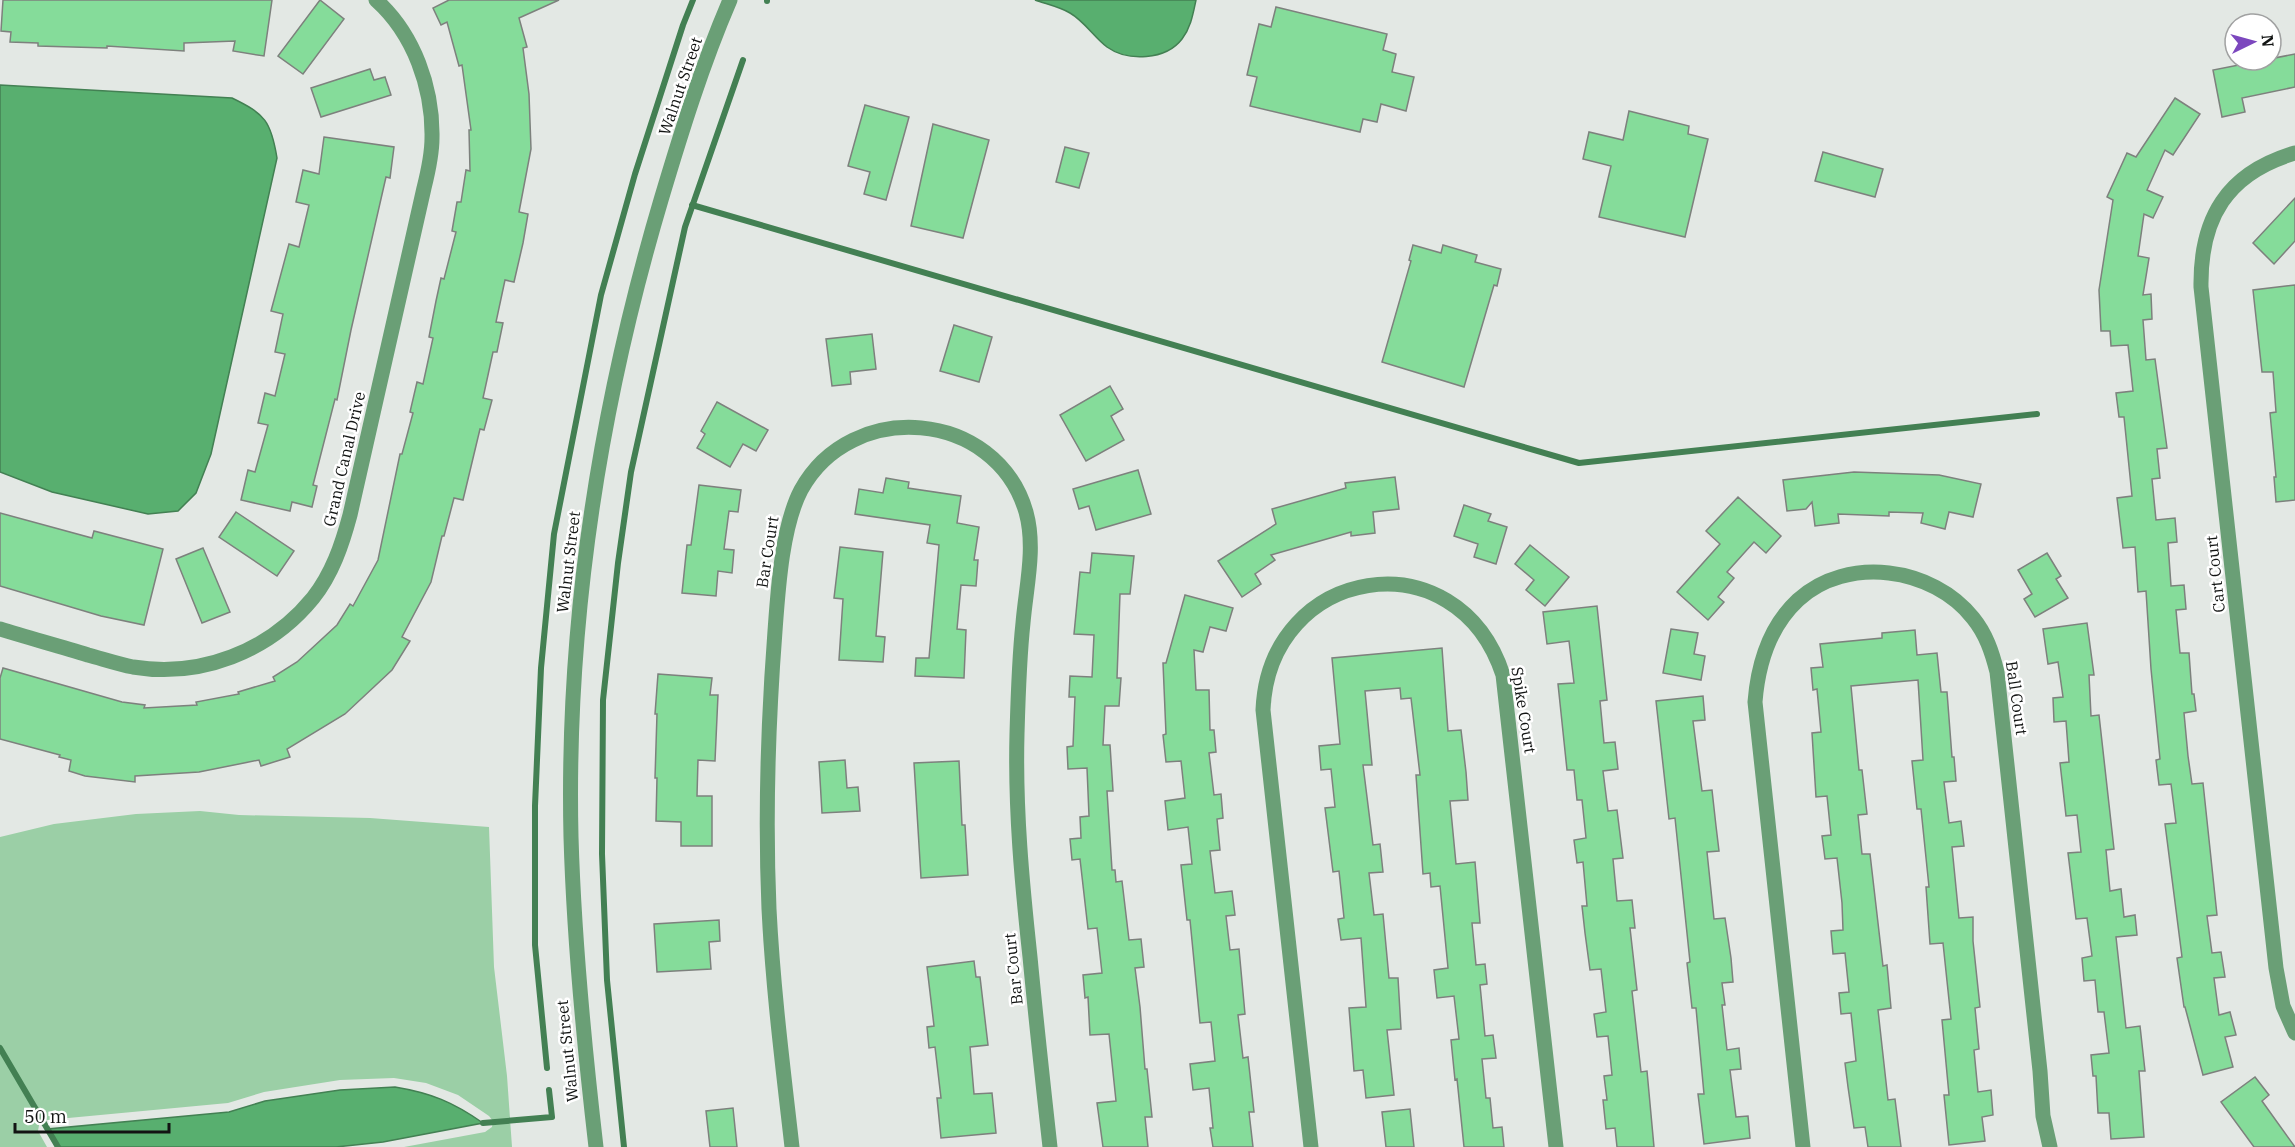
<svg xmlns="http://www.w3.org/2000/svg" width="2295" height="1147" font-family="'IBM Plex Serif',serif">
  <style>
    .green { fill: #9bcfa6 }
    .water { fill: #58af6f; stroke: #438053; stroke-width: 1.5 }
    .lines { fill: none; stroke-linecap: round; stroke-linejoin: round }
    .stream { stroke: #438053; stroke-width: 6 }
    .building { fill: #85dc9a; stroke: #7d817d; stroke-width: 1.5 }
    .minor { stroke: #6a9f76; stroke-width: 15 }
    .labels { text-anchor: middle; dominant-baseline: central; stroke-width: 5; stroke-linejoin: round; paint-order: stroke }
    .street-label { font-size: 16px; fill: #121413; stroke: #fff }
  </style>
  <rect width="100%" height="100%" fill="#e3e8e4"/>
  <polygon class="green" points="200,811 239,815 370,818 489,827 494,967 507,1076 512,1147 404,1147 485,1132 492,1127 493,1121 489,1116 458,1095 426,1083 394,1078 340,1080 264,1092 228,1103 47,1120 39,1125 38,1131 47,1147 0,1147 0,837 54,824 136,814"/>
  <g class="water">
    <path d="M1035 0H1196C1193 14 1191 27 1182 39 1166 60 1128 62 1107 47 1094 37 1084 21 1070 13 1060 7 1046 4 1035 0Z"/>
    <path d="M0 85 232 98C265 114 271 121 277 158L211 454 196 493 178 511 148 514 52 492 0 472Z"/>
    <path d="M395 1087C431 1093 453 1102 483 1123L383 1142 336 1147H58L48 1129 229 1112 265 1101 340 1090Z"/>
  </g>
  <g class="lines">
    <g class="stream">
      <polyline points="767,1 767,0"/>
      <polyline points="692,205 1579,463 2037,414"/>
      <polyline points="0,1048 58,1147"/>
      <polyline points="547,1068 535,945 535,806 541,668 554,534 601,295 635,174 683,25 693,0"/>
      <polyline points="483,1123 552,1117 549,1090"/>
      <polyline points="624,1147 607,980 602,854 603,700 618,563 631,472 685,227 743,60"/>
    </g>
  </g>
  <g class="building">
    <polygon points="3,0 272,0 264,56 233,51 235,41 184,43 184,51 107,46 107,48 38,46 38,43 10,42 11,32 1,31"/>
    <polygon points="320,0 344,19 303,74 278,56"/>
    <polygon points="449,0 559,0 519,18 527,47 523,48 529,94 531,149 519,212 528,214 523,243 514,282 505,280 496,322 503,323 497,352 493,352 483,398 492,400 484,430 480,429 463,500 454,498 444,536 442,536 431,582 402,637 410,641 392,670 345,714 287,749 290,757 261,766 259,760 199,772 135,776 135,782 85,776 69,771 71,760 59,757 60,755 0,739 0,678 3,668 122,702 145,705 144,708 197,705 196,702 239,694 238,692 275,681 273,677 297,662 337,625 350,604 353,606 378,560 400,454 402,454 413,413 410,412 417,382 423,384 433,338 429,337 436,301 441,278 444,279 456,232 452,231 457,202 461,202 466,170 470,171 469,130 471,130 462,65 459,66 447,22 441,25 433,8"/>
    <polygon points="1276,7 1387,34 1383,50 1396,54 1392,72 1414,77 1406,111 1381,104 1377,122 1363,119 1360,132 1250,106 1257,77 1247,75 1259,24 1271,27"/>
    <polygon points="2295,54 2295,87 2242,98 2245,112 2222,117 2213,70"/>
    <polygon points="370,69 374,80 385,77 391,95 321,117 311,88"/>
    <polygon points="2175,98 2200,114 2173,155 2165,150 2147,190 2163,197 2153,218 2144,214 2138,256 2149,258 2143,295 2151,294 2152,319 2143,320 2146,360 2155,359 2167,448 2157,449 2160,478 2152,479 2156,520 2175,518 2177,542 2168,543 2171,586 2184,585 2186,609 2176,610 2180,653 2189,653 2192,694 2194,694 2196,711 2184,713 2188,756 2192,784 2203,783 2217,915 2207,916 2212,953 2221,952 2225,977 2214,978 2219,1015 2230,1012 2236,1035 2225,1037 2233,1067 2203,1075 2185,1007 2184,1007 2177,958 2182,957 2165,824 2176,823 2171,784 2159,785 2156,760 2160,759 2151,669 2146,591 2138,592 2135,547 2123,548 2117,498 2132,496 2124,417 2119,417 2116,393 2133,391 2128,345 2111,346 2110,331 2101,331 2099,290 2113,200 2107,197 2127,153 2136,157"/>
    <polygon points="865,105 909,117 886,200 864,194 870,172 848,166"/>
    <polygon points="1629,111 1689,126 1688,134 1708,139 1685,237 1599,217 1611,166 1583,159 1589,132 1623,140"/>
    <polygon points="933,124 989,140 963,238 911,226"/>
    <polygon points="324,137 394,147 390,178 386,177 351,330 337,400 335,399 313,485 317,486 312,507 292,502 290,511 241,500 248,470 255,472 268,425 258,423 265,393 275,396 285,354 275,352 283,314 271,311 289,244 299,247 309,205 296,202 303,170 319,174"/>
    <polygon points="1065,147 1089,153 1079,188 1056,182"/>
    <polygon points="1823,152 1883,169 1875,197 1815,181"/>
    <polygon points="2295,198 2295,241 2274,264 2253,243"/>
    <polygon points="1413,245 1441,253 1443,245 1477,255 1475,262 1501,269 1497,286 1494,285 1464,387 1382,362 1411,261 1409,260"/>
    <polygon points="2295,285 2295,500 2276,502 2274,477 2276,477 2270,413 2276,412 2273,372 2262,372 2253,290"/>
    <polygon points="954,325 992,337 979,382 940,371"/>
    <polygon points="872,334 876,369 850,372 851,384 832,386 826,339"/>
    <polygon points="1110,386 1123,409 1111,416 1124,440 1086,461 1060,415"/>
    <polygon points="717,402 768,430 756,451 743,444 730,467 697,448 705,434 701,431"/>
    <polygon points="1138,470 1151,514 1096,530 1089,506 1079,509 1073,489"/>
    <polygon points="1854,472 1939,475 1981,484 1973,517 1949,512 1945,529 1921,523 1923,513 1889,512 1889,516 1838,514 1839,523 1815,526 1812,502 1806,509 1787,511 1783,480"/>
    <polygon points="1395,477 1399,509 1373,512 1375,533 1351,536 1351,532 1271,555 1275,560 1255,574 1261,584 1242,597 1218,561 1276,524 1272,509 1346,488 1345,483"/>
    <polygon points="886,478 909,482 908,488 961,496 957,523 979,527 974,560 978,560 976,586 961,585 957,629 966,630 964,678 915,676 916,658 929,658 939,545 927,543 930,525 855,514 859,489 883,493"/>
    <polygon points="699,485 741,490 738,512 729,511 724,549 734,550 732,573 718,571 716,596 682,593 687,545 691,545"/>
    <polygon points="1738,497 1781,536 1766,553 1754,542 1727,572 1734,578 1718,597 1724,602 1708,620 1677,592 1720,544 1706,531"/>
    <polygon points="1464,505 1491,514 1488,521 1507,527 1496,564 1474,557 1478,544 1454,536"/>
    <polygon points="236,512 294,551 277,576 219,537"/>
    <polygon points="0,513 92,538 94,531 163,549 144,625 101,616 0,586"/>
    <polygon points="1530,545 1569,577 1545,606 1526,590 1534,580 1515,564"/>
    <polygon points="840,547 883,552 876,636 885,637 883,662 839,660 843,599 834,598"/>
    <polygon points="203,548 230,612 202,623 176,559"/>
    <polygon points="1092,553 1134,556 1130,594 1120,594 1117,678 1121,678 1119,706 1105,706 1103,745 1110,745 1113,791 1107,791 1112,870 1115,870 1116,882 1122,881 1129,940 1141,939 1144,967 1135,968 1140,1007 1145,1069 1147,1069 1152,1117 1145,1117 1148,1147 1103,1147 1097,1103 1116,1101 1109,1034 1090,1035 1088,997 1085,998 1083,975 1102,973 1097,928 1088,929 1080,859 1072,860 1070,839 1081,838 1080,817 1089,816 1087,768 1068,769 1067,747 1073,746 1075,697 1069,697 1070,676 1092,677 1094,635 1074,634 1080,572 1090,573"/>
    <polygon points="2047,553 2061,576 2056,579 2068,598 2035,617 2024,599 2032,594 2018,570"/>
    <polygon points="1185,595 1233,608 1226,631 1210,627 1203,652 1194,650 1196,690 1209,690 1210,730 1214,730 1216,752 1209,753 1214,795 1221,794 1223,818 1217,819 1220,850 1210,851 1215,893 1232,891 1235,915 1226,916 1230,950 1239,949 1245,1014 1238,1015 1243,1058 1248,1057 1254,1112 1249,1112 1253,1147 1213,1147 1210,1128 1213,1128 1209,1088 1193,1090 1190,1064 1215,1061 1211,1022 1200,1023 1190,920 1187,920 1181,865 1192,864 1188,827 1168,830 1165,801 1185,798 1181,761 1166,762 1163,735 1166,734 1163,663 1166,663"/>
    <polygon points="1597,606 1607,700 1600,701 1604,743 1615,742 1618,769 1603,771 1608,811 1617,810 1623,858 1613,859 1617,901 1632,900 1635,928 1630,928 1637,990 1632,991 1641,1072 1647,1071 1654,1147 1617,1147 1615,1128 1606,1129 1603,1100 1607,1100 1604,1076 1612,1075 1608,1036 1597,1037 1594,1014 1606,1012 1601,969 1590,970 1585,933 1582,906 1587,906 1583,862 1577,863 1574,840 1586,838 1582,800 1577,800 1574,770 1567,770 1558,684 1574,683 1569,641 1547,644 1543,612"/>
    <polygon points="2087,623 2094,675 2089,675 2091,716 2099,715 2114,849 2106,850 2110,891 2121,889 2124,917 2135,915 2137,935 2116,937 2126,1028 2140,1026 2145,1071 2139,1071 2144,1137 2111,1139 2109,1113 2098,1113 2096,1076 2093,1076 2091,1055 2109,1053 2104,1012 2098,1012 2095,980 2084,981 2082,958 2092,956 2087,918 2076,919 2068,853 2081,852 2077,815 2066,816 2060,763 2069,762 2066,721 2054,722 2053,698 2063,697 2058,662 2048,664 2043,629"/>
    <polygon points="1671,629 1698,633 1694,654 1705,656 1701,680 1663,673"/>
    <polygon points="1915,630 1917,655 1937,653 1941,692 1947,692 1952,757 1954,757 1956,781 1944,782 1949,823 1961,821 1964,846 1952,847 1959,918 1973,917 1973,941 1980,1007 1975,1008 1979,1049 1974,1050 1978,1092 1991,1090 1993,1115 1982,1117 1985,1141 1949,1145 1944,1095 1949,1095 1942,1020 1951,1019 1943,943 1930,944 1926,887 1929,887 1921,809 1917,809 1912,761 1923,760 1918,680 1851,686 1859,770 1862,770 1867,814 1858,815 1862,854 1870,854 1883,966 1887,965 1891,1008 1878,1010 1888,1100 1895,1099 1901,1147 1868,1147 1865,1127 1854,1128 1848,1087 1845,1063 1856,1061 1851,1013 1841,1014 1839,993 1849,992 1845,953 1833,954 1831,931 1843,930 1842,903 1837,858 1825,859 1822,836 1831,835 1827,796 1816,797 1812,733 1821,732 1817,689 1813,690 1811,668 1823,667 1820,644 1882,638 1882,633"/>
    <polygon points="1442,648 1448,731 1461,730 1466,772 1468,800 1450,801 1456,864 1475,862 1480,923 1472,923 1476,965 1485,964 1487,984 1480,985 1485,1036 1493,1035 1496,1058 1482,1059 1486,1098 1490,1098 1493,1128 1502,1127 1504,1147 1464,1147 1457,1079 1455,1080 1451,1040 1459,1039 1454,996 1437,998 1434,970 1448,968 1440,886 1431,887 1430,873 1423,874 1416,775 1420,775 1411,698 1401,699 1400,688 1365,691 1372,765 1363,765 1373,845 1380,844 1383,872 1369,873 1374,915 1383,914 1389,978 1398,978 1401,1029 1387,1030 1394,1095 1366,1098 1363,1070 1354,1071 1349,1008 1366,1007 1361,938 1341,940 1338,919 1344,918 1339,871 1333,872 1325,808 1335,807 1331,769 1321,770 1319,746 1340,744 1332,658"/>
    <polygon points="658,674 712,678 710,695 718,695 715,761 698,760 697,796 712,796 712,846 681,846 681,822 656,821 657,778 655,778 657,714 655,714"/>
    <polygon points="1703,696 1705,720 1693,721 1702,791 1712,790 1716,826 1719,851 1707,852 1714,919 1725,918 1731,958 1733,982 1722,983 1725,1005 1722,1005 1727,1050 1739,1048 1741,1069 1730,1070 1736,1117 1748,1116 1750,1138 1704,1144 1698,1094 1704,1094 1696,1008 1692,1008 1687,963 1690,962 1675,818 1669,819 1656,701"/>
    <polygon points="845,760 847,788 858,787 860,811 822,813 819,762"/>
    <polygon points="959,761 962,825 965,825 968,875 921,878 914,763"/>
    <polygon points="719,920 720,941 709,942 711,969 657,972 654,924"/>
    <polygon points="974,961 976,977 980,977 988,1045 970,1047 974,1094 992,1093 996,1133 941,1138 937,1098 941,1098 935,1047 929,1048 927,1027 934,1026 927,967"/>
    <polygon points="2255,1077 2269,1095 2262,1101 2295,1147 2254,1147 2221,1102"/>
    <polygon points="733,1108 737,1147 710,1147 706,1111"/>
    <polygon points="1410,1109 1414,1147 1386,1147 1382,1112"/>
  </g>
  <g class="lines">
    <g class="minor">
      <path d="M2295 153C2227 173 2200 218 2201 287L2276 968 2283 1006 2295 1033"/>
      <path d="M0 629C29 638 59 646 88 655 103 659 118 664 133 667 200 678 269 652 313 598 332 574 342 545 350 515L424 188C428 172 432 155 432 138 433 88 414 34 376 0"/>
      <path d="M596 1147C584 1044 574 941 571 837 566 621 600 406 661 200 681 133 702 65 730 0"/>
      <path d="M792 1147C783 1068 773 989 769 909 765 816 768 723 775 631 778 590 782 526 801 490 851 398 996 409 1026 512 1036 548 1026 587 1023 623 1019 660 1018 698 1017 734 1015 809 1022 883 1030 957 1036 1020 1043 1084 1050 1147"/>
      <path d="M1311 1147 1263 710C1269 566 1457 534 1503 675L1556 1147"/>
      <path d="M1803 1147 1755 702C1758 664 1769 627 1798 600 1847 555 1933 567 1973 618 1986 634 1992 652 1997 672L2040 1071 2043 1116 2050 1147"/>
    </g>
  </g>
  <g class="labels">
    <g class="street-label">
      <text transform="translate(680 86) rotate(-71)">Walnut Street</text>
      <text transform="translate(344 459) rotate(-77)">Grand Canal Drive</text>
      <text transform="translate(767 552) rotate(-81)">Bar Court</text>
      <text transform="translate(568 562) rotate(-83)">Walnut Street</text>
      <text transform="translate(2215 574) rotate(-96)">Cart Court</text>
      <text transform="translate(2017 698) rotate(82)">Ball Court</text>
      <text transform="translate(1524 710) rotate(81)">Spike Court</text>
      <text transform="translate(1013 969) rotate(-96)">Bar Court</text>
      <text transform="translate(567 1051) rotate(-96)">Walnut Street</text>
    </g>
  </g>
  <g transform="translate(2253 42) rotate(85)"><circle r="28" fill="#ffffff" stroke="#a0a1a1" stroke-width="1.5"/>
  <path d="M0-4.5L10 22L0 15L-10 22Z" fill="#7c47be"/>
  <text y="-9" font-size="16" font-weight="bold" text-anchor="middle" fill="#121413">N</text>
  </g>
  <path d="M15 1123v9h154v-9" fill="none" stroke="#121413" stroke-width="3"/>
  <text x="24" y="1123" font-size="18" fill="#121413" stroke="#ffffff" stroke-width="4.5" paint-order="stroke">50 m</text>
</svg>
